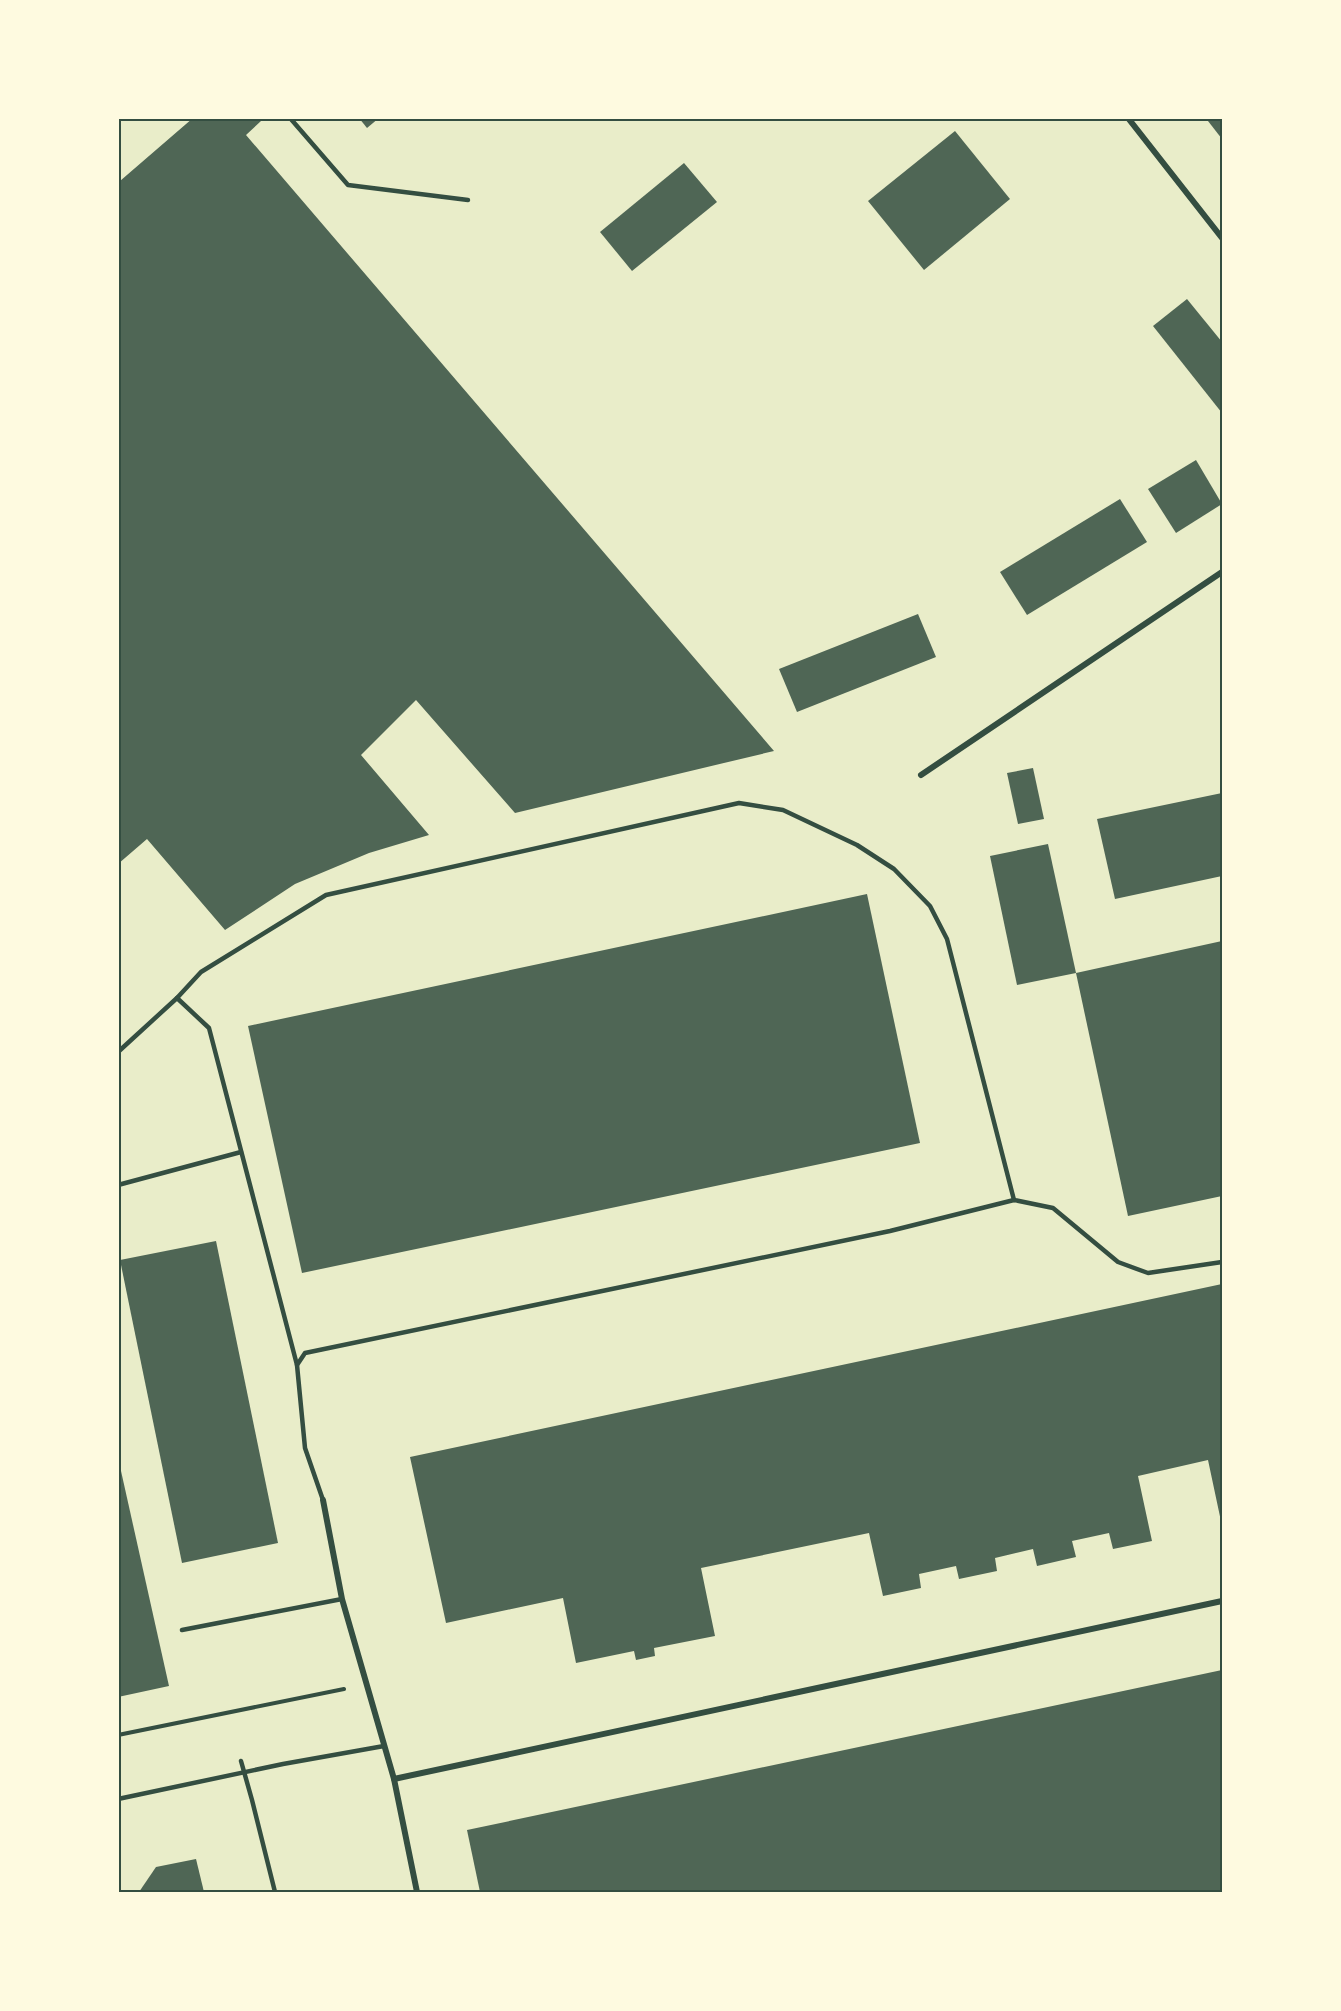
<svg xmlns="http://www.w3.org/2000/svg" width="1341" height="2011" font-family="Arial,sans-serif">
  <style>
    .building { fill: #4f6655 }
    .lines { fill: none; stroke-linecap: round; stroke-linejoin: round }
    .path { stroke: #344e41; stroke-width: 4 }
    .service { stroke: #344e41; stroke-width: 4.5 }
    .minor { stroke: #344e41; stroke-width: 6 }
    .neatline { fill: none; stroke: #344e41; stroke-width: 2 }
  </style>
  <rect width="100%" height="100%" fill="#e9edc9"/>
  <g class="building">
    <polygon points="193,118 258,118 261,121 246,135 774,751 515,813 416,700 361,755 429,835 369,853 295,884 225,930 147,839 118,864 118,180 120,181"/>
    <polygon points="359,118 379,118 367,128"/>
    <polygon points="1211,118 1222,118 1222,139 1208,121"/>
    <polygon points="955,131 1010,199 924,270 868,201"/>
    <polygon points="684,163 717,202 632,271 600,232"/>
    <polygon points="1187,299 1222,342 1222,413 1153,326"/>
    <polygon points="1196,460 1222,504 1176,533 1148,489"/>
    <polygon points="1120,499 1147,542 1027,615 1000,572"/>
    <polygon points="918,614 936,657 797,712 779,669"/>
    <polygon points="1033,768 1044,819 1018,824 1007,773"/>
    <polygon points="1222,793 1222,876 1115,899 1097,819"/>
    <polygon points="1048,844 1076,973 1017,985 990,856"/>
    <polygon points="867,894 920,1143 302,1273 248,1026"/>
    <polygon points="1222,941 1222,1196 1128,1216 1076,973"/>
    <polygon points="216,1241 278,1543 182,1563 120,1260"/>
    <polygon points="1222,1284 1222,1526 1208,1460 1138,1476 1152,1541 1113,1549 1109,1533 1072,1541 1076,1557 1037,1566 1033,1549 995,1558 997,1571 959,1579 956,1566 919,1574 921,1588 883,1596 869,1533 701,1568 715,1636 654,1648 655,1656 636,1660 634,1651 576,1663 563,1598 446,1623 410,1457"/>
    <polygon points="119,1462 169,1686 118,1697 118,1463"/>
    <polygon points="1222,1670 1222,1892 480,1892 467,1830"/>
    <polygon points="196,1859 204,1892 139,1892 156,1867"/>
  </g>
  <g class="lines">
    <polyline class="path" points="118,1735 344,1689"/>
    <g class="service">
      <polyline points="290,118 348,185 468,200"/>
      <polyline points="177,998 209,1028 297,1365"/>
      <polyline points="118,1052 177,998 201,972 326,895 739,803 783,810 857,845 894,869 930,906 947,939 1014,1200"/>
      <polyline points="118,1185 241,1152"/>
      <polyline points="323,1500 305,1448 297,1365 305,1353 890,1231 1014,1200 1053,1208 1118,1262 1148,1273 1222,1262"/>
      <polyline points="182,1630 342,1599"/>
      <polyline points="241,1761 252,1800 275,1892"/>
      <polyline points="118,1799 283,1764 384,1746"/>
    </g>
    <g class="minor">
      <polyline points="1128,118 1222,238"/>
      <polyline points="921,775 1222,572"/>
      <polyline points="323,1500 342,1599 394,1779 417,1892"/>
      <polyline points="394,1779 1222,1601"/>
    </g>
  </g>
  <rect width="1341" height="2011" fill="none" stroke="#fefae0" stroke-width="240"/>
  <rect x="120" y="120" width="1101" height="1771" class="neatline"/>
</svg>
